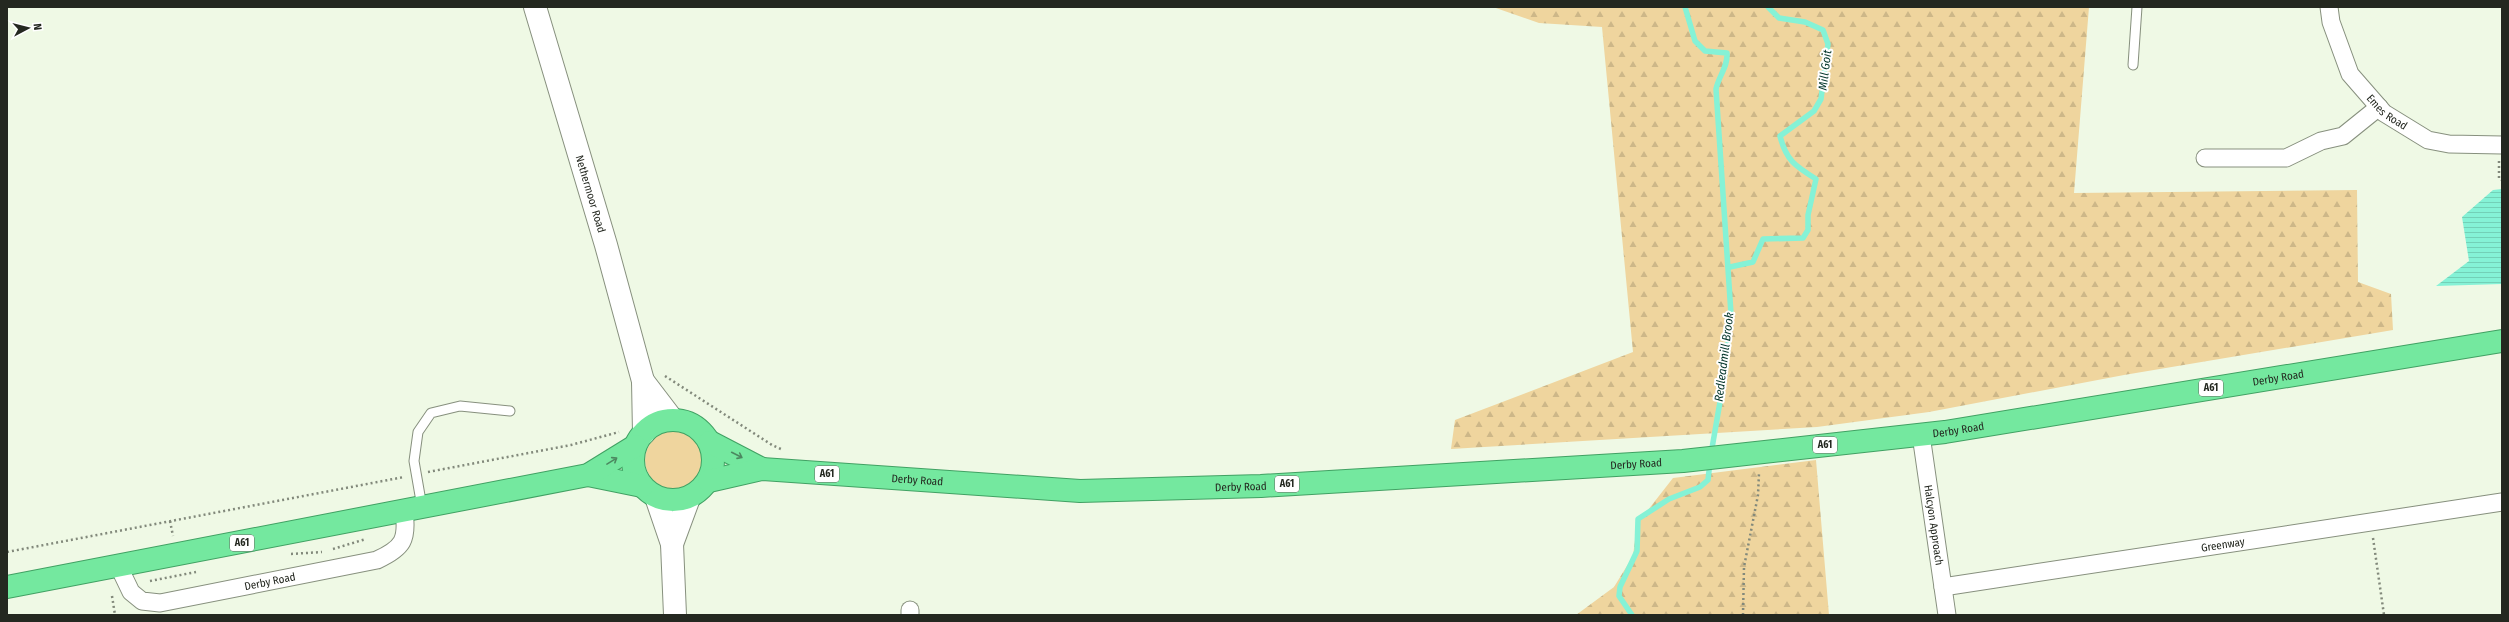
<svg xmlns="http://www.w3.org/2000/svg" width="2509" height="622" font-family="'Fira Sans Condensed',sans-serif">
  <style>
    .green { fill: #efd59e }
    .forest { fill: url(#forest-firs) }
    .water { fill: url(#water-rules) }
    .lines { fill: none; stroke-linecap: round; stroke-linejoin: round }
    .stream { stroke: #85f2d6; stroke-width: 5.5 }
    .service-casing { stroke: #87907e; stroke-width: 11 }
    .minor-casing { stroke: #87907e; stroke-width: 19 }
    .tertiary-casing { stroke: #87907e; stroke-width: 24 }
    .trunk-casing { stroke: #41a163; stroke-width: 24 }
    .path { stroke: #82897b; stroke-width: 2.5; stroke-dasharray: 2 3; stroke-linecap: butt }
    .service { stroke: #fff; stroke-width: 9 }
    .minor { stroke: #fff; stroke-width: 17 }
    .tertiary { stroke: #fff; stroke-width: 22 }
    .trunk { stroke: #74e89f; stroke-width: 22 }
    .oneway { stroke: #4c8860 }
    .labels { text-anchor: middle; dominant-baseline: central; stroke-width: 4; stroke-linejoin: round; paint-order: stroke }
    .shield { fill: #fff; stroke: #666863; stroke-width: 1 }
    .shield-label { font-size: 10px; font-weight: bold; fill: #242820 }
    .street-label { font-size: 11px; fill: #242820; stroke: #fff }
    .water-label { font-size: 12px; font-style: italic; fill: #003328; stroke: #fff }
  </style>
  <defs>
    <pattern id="forest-firs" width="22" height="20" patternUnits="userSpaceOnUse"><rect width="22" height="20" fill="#efd59e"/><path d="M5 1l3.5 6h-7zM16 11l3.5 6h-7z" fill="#cdb788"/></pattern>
    <pattern id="water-rules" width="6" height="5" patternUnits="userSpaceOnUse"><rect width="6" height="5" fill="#85f2d6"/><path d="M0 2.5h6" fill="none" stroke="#73d0b7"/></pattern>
  </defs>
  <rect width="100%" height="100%" fill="#eff9e5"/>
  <circle class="green" cx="674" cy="460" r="29"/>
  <g class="forest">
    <polygon points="1493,7 2089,7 2074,193 2357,190 2358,282 2391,294 2393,330 2124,375 1929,412 1817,427 1451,449 1455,420 1633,352 1602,27 1539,23"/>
    <polygon points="1816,460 1829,615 1576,615 1614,587 1633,556 1637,524 1673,478"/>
  </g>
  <polygon class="water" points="2502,189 2502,284 2436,286 2469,261 2462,217 2493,190"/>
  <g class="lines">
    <g class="stream">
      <path d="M1685 7 1695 41 1705 51 1727 53C1728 67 1719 75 1716 89L1731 314 1725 373 1711 454"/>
      <path d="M1730 267 1753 262 1763 239 1803 238 1808 230V215L1816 179C1795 166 1786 160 1780 136L1814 111 1821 99 1828 44 1823 30 1805 22 1779 18 1768 7"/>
      <polyline points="1632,615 1619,596 1620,587 1637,551 1638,519 1669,499 1700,487 1708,480 1710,462"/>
    </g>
    <defs>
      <g id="service">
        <polyline points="2133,65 2137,7"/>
        <polyline points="422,507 414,461 418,432 431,413 460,406 510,411"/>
      </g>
      <g id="minor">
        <path id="s1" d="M2329 7 2331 22 2350 74 2384 113 2428 140 2449 144 2502 145"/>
        <polyline points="2205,158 2286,158 2321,141 2343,136 2379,107"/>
        <path id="s2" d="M1921 435 1947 615"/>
        <path id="s3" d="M119 567 131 592 142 601 160 603 377 560C403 548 408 540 404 511"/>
        <path id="s4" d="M1943 587 2502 502"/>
        <polyline points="910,615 910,610"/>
      </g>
      <g id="tertiary">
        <path id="s5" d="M535 7 606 245 643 381 644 433"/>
        <polyline points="643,381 672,419"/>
        <polyline points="656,497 672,544 675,615"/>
        <polyline points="672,544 689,498"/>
      </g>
      <g id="trunk">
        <circle cx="673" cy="460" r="40"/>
        <polyline points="710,442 762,469"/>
        <polyline points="588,475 642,486"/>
        <path id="s6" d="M709 481 762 469 1080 491 1261 486 1683 461 1945 432 2502 341"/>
        <polyline points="7,587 588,475 635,446"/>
      </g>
    </defs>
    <use href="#service" class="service-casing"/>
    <use href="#minor" class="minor-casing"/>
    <use href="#tertiary" class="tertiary-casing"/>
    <use href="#trunk" class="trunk-casing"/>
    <g class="path">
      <polyline points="2499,161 2499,179 2502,180"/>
      <polyline points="665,376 772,445 783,450"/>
      <polyline points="428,472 571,445 619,432"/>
      <polyline points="170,521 173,536"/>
      <polyline points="2373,538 2384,615"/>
      <polyline points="333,549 366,539"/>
      <polyline points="7,552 404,477"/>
      <polyline points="291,554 322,552"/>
      <polyline points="150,581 196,572"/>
      <polyline points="112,596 115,615"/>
      <polyline points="1743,615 1744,567 1758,495 1759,473"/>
    </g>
    <use href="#service" class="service"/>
    <use href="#minor" class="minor"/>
    <use href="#tertiary" class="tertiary"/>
    <use href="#trunk" class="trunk"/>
  </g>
  <defs><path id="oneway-shaft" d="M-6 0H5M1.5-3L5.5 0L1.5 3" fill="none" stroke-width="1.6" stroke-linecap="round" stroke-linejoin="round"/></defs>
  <g class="oneway">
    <use href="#oneway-shaft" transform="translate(737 455) rotate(27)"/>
    <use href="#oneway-shaft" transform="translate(612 461) rotate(-32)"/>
  </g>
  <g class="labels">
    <g class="shield">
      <rect x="2199" y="380" width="24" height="16" rx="3"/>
      <rect x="1813" y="437" width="24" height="16" rx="3"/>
      <rect x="815" y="466" width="24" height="16" rx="3"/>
      <rect x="1275" y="476" width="24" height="16" rx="3"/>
      <rect x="230" y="535" width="24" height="16" rx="3"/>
    </g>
    <g class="shield-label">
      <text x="2211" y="388">A61</text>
      <text x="1825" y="445">A61</text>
      <text x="827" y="474">A61</text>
      <text x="1287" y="484">A61</text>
      <text x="242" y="543">A61</text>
    </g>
    <g class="street-label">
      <text stroke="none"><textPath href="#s1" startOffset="124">Emes Road</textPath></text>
      <text stroke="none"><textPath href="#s5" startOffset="195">Nethermoor Road</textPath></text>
      <text stroke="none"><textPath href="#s6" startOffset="1578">Derby Road</textPath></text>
      <text stroke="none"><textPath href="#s6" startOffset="1254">Derby Road</textPath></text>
      <text stroke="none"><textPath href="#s6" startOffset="930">Derby Road</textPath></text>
      <text stroke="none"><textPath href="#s6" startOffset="210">Derby Road</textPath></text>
      <text stroke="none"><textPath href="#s6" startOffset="534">Derby Road</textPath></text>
      <text stroke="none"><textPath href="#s2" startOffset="91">Halcyon Approach</textPath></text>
      <text stroke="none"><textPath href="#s4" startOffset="283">Greenway</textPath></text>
      <text stroke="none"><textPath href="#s3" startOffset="172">Derby Road</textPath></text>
    </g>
    <g class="water-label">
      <text transform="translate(1825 70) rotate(-83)">Mill Goit</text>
      <text transform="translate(1724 357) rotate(-83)">Redleadmill Brook</text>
    </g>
  </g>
  <rect width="2509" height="622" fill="none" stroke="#242820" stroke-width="16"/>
  <g transform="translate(28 28) rotate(83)" stroke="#ffffff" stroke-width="3" paint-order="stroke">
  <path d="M0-3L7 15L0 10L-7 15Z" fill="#242820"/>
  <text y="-6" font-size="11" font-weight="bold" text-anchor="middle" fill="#242820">N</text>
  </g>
</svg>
